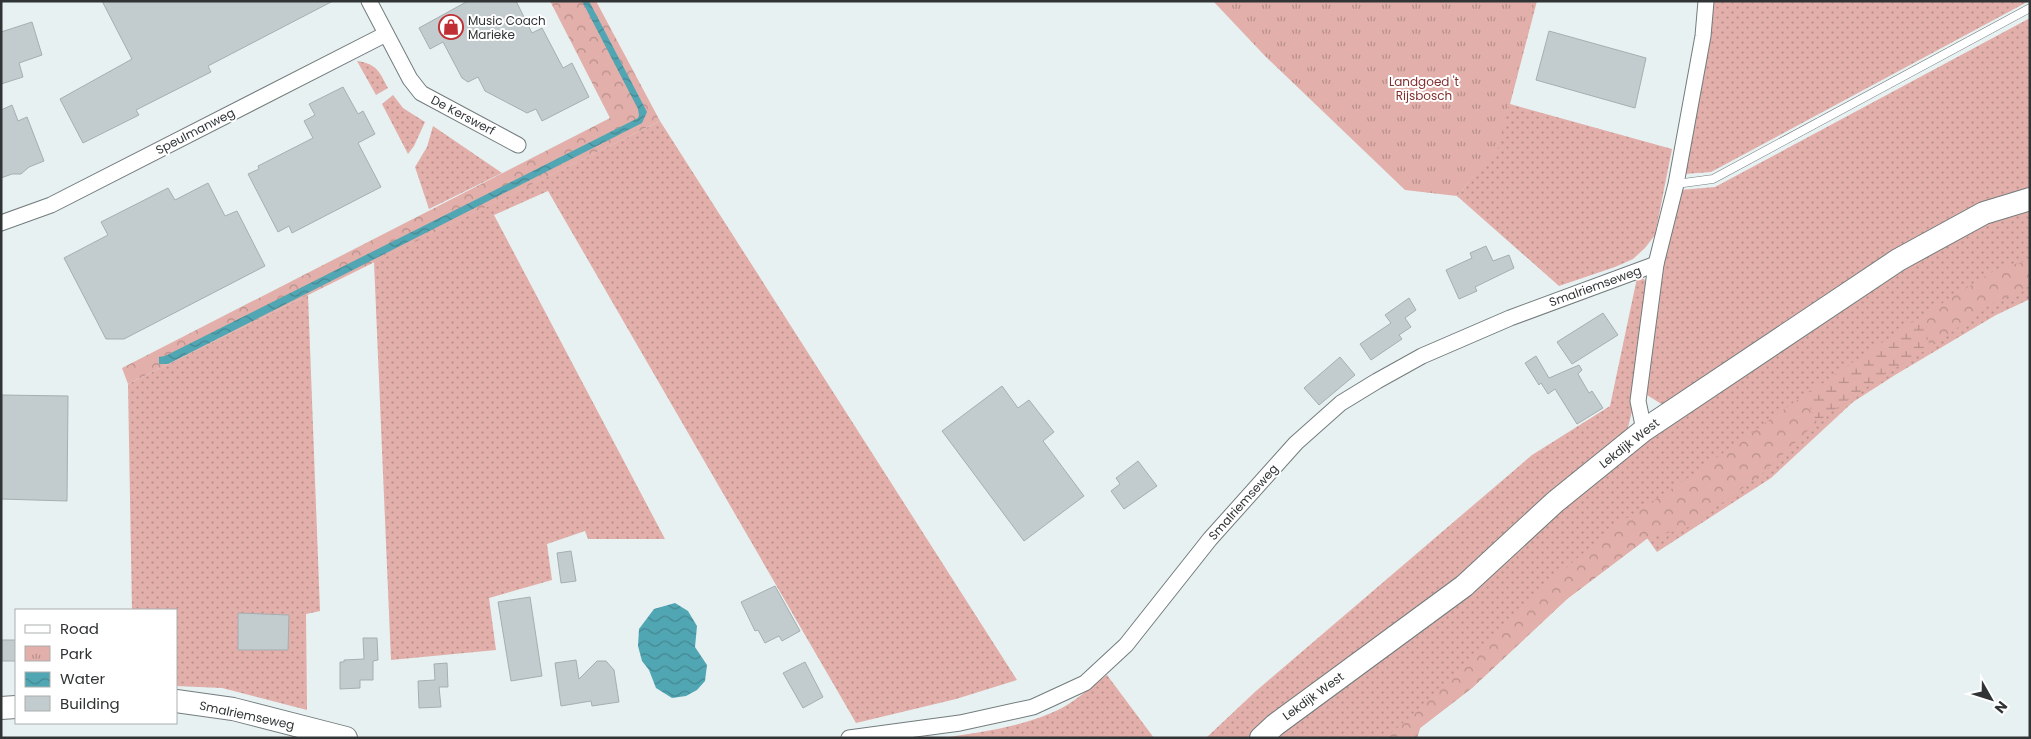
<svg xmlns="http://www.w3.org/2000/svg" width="2031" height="739" font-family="Poppins,sans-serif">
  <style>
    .grass { fill: url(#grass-dots) }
    .forest { fill: url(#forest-crowns) }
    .wetland { fill: url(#wetland-marsh) }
    .park { fill: url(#park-tufts) }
    .water { fill: url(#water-waves) }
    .building { fill: #c2cbcd; stroke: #a5aeb0 }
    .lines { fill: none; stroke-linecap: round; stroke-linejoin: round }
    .lane-casing { stroke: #737c7d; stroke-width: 9 }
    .street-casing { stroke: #737c7d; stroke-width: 17 }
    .secondary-casing { stroke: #737c7d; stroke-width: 24 }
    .lane { stroke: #fff; stroke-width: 8 }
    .street { stroke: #fff; stroke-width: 15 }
    .secondary { stroke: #fff; stroke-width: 22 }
    .labels { text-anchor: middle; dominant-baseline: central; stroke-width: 4; stroke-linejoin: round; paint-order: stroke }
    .poi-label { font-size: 12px; fill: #303434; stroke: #fff; text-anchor: start }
    .park-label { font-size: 12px; fill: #812f2d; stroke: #fff }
    .street-label { font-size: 12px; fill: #303434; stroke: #fff }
  </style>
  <defs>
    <pattern id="grass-dots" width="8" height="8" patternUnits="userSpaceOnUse" patternTransform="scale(1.25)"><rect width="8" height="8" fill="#e2afaa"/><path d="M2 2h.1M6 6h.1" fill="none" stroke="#b88f8b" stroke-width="1.8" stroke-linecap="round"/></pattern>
    <pattern id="forest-crowns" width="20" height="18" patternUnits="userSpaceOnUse" patternTransform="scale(1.25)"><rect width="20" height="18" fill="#e2afaa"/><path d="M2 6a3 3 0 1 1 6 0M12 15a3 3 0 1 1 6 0" fill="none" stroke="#b88f8b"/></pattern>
    <pattern id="wetland-marsh" width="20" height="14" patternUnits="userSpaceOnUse" patternTransform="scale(1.25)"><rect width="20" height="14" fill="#e2afaa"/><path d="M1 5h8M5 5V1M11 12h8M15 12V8" fill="none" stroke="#b88f8b"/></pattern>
    <pattern id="park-tufts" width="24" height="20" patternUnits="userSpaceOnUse" patternTransform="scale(1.25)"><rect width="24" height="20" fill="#e2afaa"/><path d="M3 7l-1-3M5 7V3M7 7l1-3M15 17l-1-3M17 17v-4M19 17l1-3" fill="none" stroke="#b88f8b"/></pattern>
    <pattern id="water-waves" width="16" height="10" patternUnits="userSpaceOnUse" patternTransform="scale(1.25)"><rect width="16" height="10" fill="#51a6b3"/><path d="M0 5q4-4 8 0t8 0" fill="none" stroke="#448892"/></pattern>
  </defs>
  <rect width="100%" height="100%" fill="#e7f1f2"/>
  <g class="grass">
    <polygon points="1332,1 1537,1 1510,104 1672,149 1655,235 1645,248 1633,259 1615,267 1559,286 1457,196 1497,148"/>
    <polygon points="1722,1 2029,1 1711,172 1684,174 1709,3"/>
    <polygon points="2030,18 2030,194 1663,405 1647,395 1661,277 1680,190 1715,187"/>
    <path d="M357 61C377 64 379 71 388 88L376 95Z"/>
    <polygon points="393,95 403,108 425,122 414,146 408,154 382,104"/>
    <polygon points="660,121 1017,680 956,699 856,723 548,191 494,215 665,539 588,539 585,531 547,544 552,580 489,598 496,650 391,660 374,262"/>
    <polygon points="433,126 502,173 429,209 415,167 427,147"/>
    <polygon points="2030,209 2030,299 1996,315 1895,375 1853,402 1771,478 1657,552 1647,538 1567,599 1472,688 1420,728 1417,738 1274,738 1613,462 1899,269 1978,226"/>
    <polygon points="1639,277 1644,279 1647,283 1632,411 1626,436 1463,575 1251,738 1206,738 1256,691 1532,455 1610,406 1637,278"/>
    <polygon points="308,295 320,611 306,614 307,710 222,688 176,686 176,610 132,610 128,384"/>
    <path d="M1107 675 1154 738H941C981 732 1023 727 1060 709 1077 700 1092 686 1107 675Z"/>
  </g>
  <g class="forest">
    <polygon points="550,1 596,1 660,121 128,384 122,368 610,118"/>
    <polygon points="2030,260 2030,286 1990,305 1929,348 1925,314 1997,269"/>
    <polygon points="1804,395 1817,422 1763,473 1689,527 1648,538 1567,599 1472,688 1420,728 1417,738 1386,738 1450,681 1470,658 1534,596 1612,528 1697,472"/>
  </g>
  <polygon class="wetland" points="1925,314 1929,348 1887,373 1817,422 1804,395"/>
  <polygon class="park" points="1213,1 1535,1 1498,148 1457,196 1405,190 1265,56"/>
  <g class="water">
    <polygon points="582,1 589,1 647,112 642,123 168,364 159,364 159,357 165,356 638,118 639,115 638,109"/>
    <polygon points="675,603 688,611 697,626 695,647 707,665 705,681 697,690 686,696 672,698 656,688 649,670 642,661 638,646 639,629 654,609"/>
  </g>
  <g class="building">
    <polygon points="102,1 333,1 208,66 211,72 136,110 139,115 83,143 60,99 132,59"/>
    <polygon points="468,1 516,1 532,33 542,28 563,68 572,63 589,97 542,121 536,109 527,113 485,91 478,77 468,82 462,78 443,42 430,49 419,28"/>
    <polygon points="32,22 42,55 19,63 23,77 1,84 1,32"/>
    <polygon points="1549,31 1646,58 1635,108 1536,80"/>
    <polygon points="343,87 358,114 363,111 375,134 358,143 381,187 292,233 289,226 278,232 248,174 259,169 258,166 313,138 304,121 315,115 309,104"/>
    <polygon points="12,105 18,121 27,117 44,161 29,167 21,174 12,174 1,178 1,110"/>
    <polygon points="208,183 225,216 237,211 265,266 124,339 106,339 64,258 108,235 101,222 168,188 175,200"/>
    <polygon points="1486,246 1493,261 1509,255 1514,268 1475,287 1477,291 1459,299 1446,270 1472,258 1470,253"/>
    <polygon points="1409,298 1416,310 1405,318 1411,327 1399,335 1402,339 1371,360 1360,344 1391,323 1385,315"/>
    <polygon points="1603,313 1618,335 1572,364 1557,342"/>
    <polygon points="1536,356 1549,378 1579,365 1582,370 1578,374 1589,393 1592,391 1603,408 1577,424 1555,389 1548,394 1541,383 1539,385 1525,363"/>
    <polygon points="1340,357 1355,375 1319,405 1304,388"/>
    <polygon points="1002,386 1018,408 1029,400 1054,432 1043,441 1084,496 1024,541 942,431"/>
    <polygon points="1,395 68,396 67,501 1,499"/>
    <polygon points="1138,461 1157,486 1124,509 1111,491 1120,484 1116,478"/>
    <polygon points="571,551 576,581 561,583 557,553"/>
    <polygon points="775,586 800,631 782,641 779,636 765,643 758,630 755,631 741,602"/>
    <polygon points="530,597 542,676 511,681 498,602"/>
    <polygon points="238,613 289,615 288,650 238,650"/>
    <polygon points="363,638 377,638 378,660 373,661 373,680 360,680 360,688 340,689 340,662 344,662 344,660 364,659"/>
    <rect x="1" y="640" width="15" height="21"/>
    <polygon points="576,660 579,679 597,661 606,661 614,670 619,702 592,706 591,701 561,706 555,663"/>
    <polygon points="805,662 823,697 803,708 783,673"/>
    <polygon points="447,663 448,687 439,687 441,707 419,708 418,681 435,680 434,664"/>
  </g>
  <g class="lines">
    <defs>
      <polyline id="lane" points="1676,184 1713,179 2030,8"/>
      <g id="street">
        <polyline points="369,1 410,79 421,93 518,145"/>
        <polyline points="1,223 51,205 386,34"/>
        <polyline points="1644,430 1638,401 1656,264 1676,184 1703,36 1706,1"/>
        <polyline points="849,738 960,723 1033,707 1085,683 1126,645 1210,539 1296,443 1341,403 1377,381 1422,356 1510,318 1656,264"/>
      </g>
      <g id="secondary">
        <polyline points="176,701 233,709 346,738"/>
        <polyline points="1,708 16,707"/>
        <polyline points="1261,738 1275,725 1464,586 1555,502 1644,430 1898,260 1984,213 2030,199"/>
      </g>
    </defs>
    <use href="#lane" class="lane-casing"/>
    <use href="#street" class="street-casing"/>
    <use href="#secondary" class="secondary-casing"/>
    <use href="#lane" class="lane"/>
    <use href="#street" class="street"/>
    <use href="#secondary" class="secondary"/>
  </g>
  <defs>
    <symbol id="shop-ring" viewBox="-11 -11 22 22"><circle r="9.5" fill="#fff" stroke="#bf2f34" stroke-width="1.5"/><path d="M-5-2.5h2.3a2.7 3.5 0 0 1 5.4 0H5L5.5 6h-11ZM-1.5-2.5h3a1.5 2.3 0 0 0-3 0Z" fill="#bf2f34"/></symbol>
  </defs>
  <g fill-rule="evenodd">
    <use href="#shop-ring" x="437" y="13" width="28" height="28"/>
  </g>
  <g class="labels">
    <g class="poi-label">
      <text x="468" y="20">Music Coach<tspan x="468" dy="14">Marieke</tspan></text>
    </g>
    <g class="park-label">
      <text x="1424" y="81">Landgoed 't<tspan x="1424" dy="14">Rijsbosch</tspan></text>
    </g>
    <g class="street-label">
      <text transform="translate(463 115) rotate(28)">De Kerswerf</text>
      <text transform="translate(195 131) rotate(-27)">Speulmanweg</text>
      <text transform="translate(1595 286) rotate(-20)">Smalriemseweg</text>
      <text transform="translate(1629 443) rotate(-38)">Lekdijk West</text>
      <text transform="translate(1243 502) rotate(-48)">Smalriemseweg</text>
      <text transform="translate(1313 696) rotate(-36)">Lekdijk West</text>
      <text transform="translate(247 715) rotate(12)">Smalriemseweg</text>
    </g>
  </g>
  <rect width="2031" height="739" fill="none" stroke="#303434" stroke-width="5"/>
  <rect x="15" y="609" width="162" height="115" fill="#ffffff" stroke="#acaeae"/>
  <rect x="25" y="625" width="25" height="8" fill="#ffffff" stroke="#acaeae"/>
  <text x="60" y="634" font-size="15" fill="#303434">Road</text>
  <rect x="25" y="646" width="25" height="15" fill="url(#park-tufts)" stroke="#acaeae"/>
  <text x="60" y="659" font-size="15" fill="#303434">Park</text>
  <rect x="25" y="672" width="25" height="15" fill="url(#water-waves)" stroke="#acaeae"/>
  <text x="60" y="684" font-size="15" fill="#303434">Water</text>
  <rect x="25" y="696" width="25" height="15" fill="#c2cbcd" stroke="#acaeae"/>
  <text x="60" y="709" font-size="15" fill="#303434">Building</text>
  <g transform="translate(1991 699) rotate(129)" stroke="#ffffff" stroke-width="4" paint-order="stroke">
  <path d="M0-4L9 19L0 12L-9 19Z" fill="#303434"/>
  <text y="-8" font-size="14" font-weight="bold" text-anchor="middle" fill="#303434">N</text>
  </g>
</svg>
